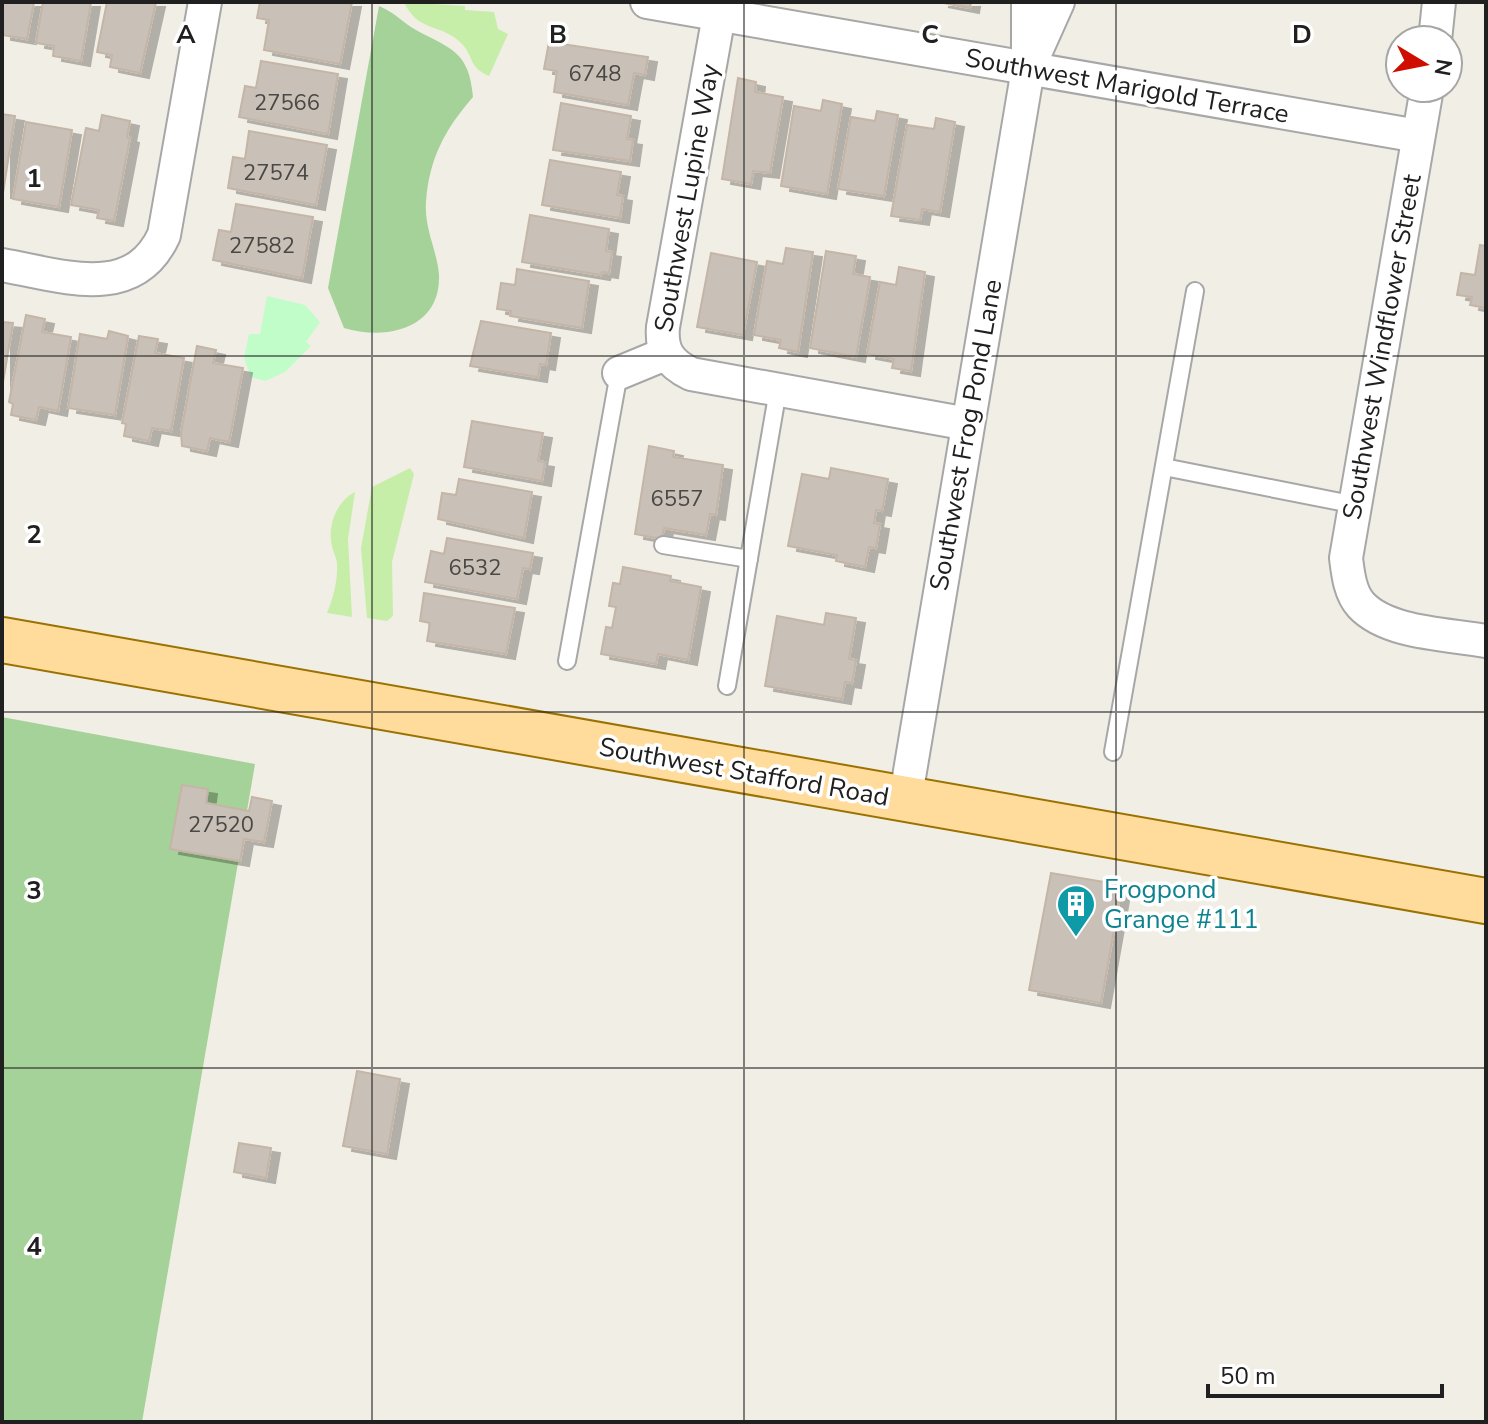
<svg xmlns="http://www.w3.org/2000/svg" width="1488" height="1424" font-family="'Nunito Sans',sans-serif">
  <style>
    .grass { fill: #c6eea9 }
    .forest { fill: #a5d298 }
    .park { fill: #c1fdc9 }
    .building { fill: #c9c1b8; stroke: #c4b5a7; stroke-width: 2; filter: url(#shadow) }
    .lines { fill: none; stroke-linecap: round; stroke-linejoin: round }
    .service-casing { stroke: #a7a7a7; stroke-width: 20 }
    .minor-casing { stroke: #a7a7a7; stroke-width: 36 }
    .primary-casing { stroke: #9b7200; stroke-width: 48 }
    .service { stroke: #fff; stroke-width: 16 }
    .minor { stroke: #fff; stroke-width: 32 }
    .primary { stroke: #ffdb9c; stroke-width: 44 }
    .grid { fill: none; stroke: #202020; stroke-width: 2; stroke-opacity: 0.55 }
    .labels { text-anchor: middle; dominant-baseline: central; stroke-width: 7; stroke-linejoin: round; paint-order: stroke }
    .number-label { font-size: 22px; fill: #4a4846 }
    .street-label { font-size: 26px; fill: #202020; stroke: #fff }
    .culture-label { font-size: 26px; fill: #0d838f; stroke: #fff; text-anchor: start }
    .grid-label { font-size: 26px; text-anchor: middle; font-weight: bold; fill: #202020; stroke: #fff; stroke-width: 7; stroke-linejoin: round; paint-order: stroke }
  </style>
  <defs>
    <filter id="shadow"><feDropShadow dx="9" dy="5" stdDeviation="0" flood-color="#0004"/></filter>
  </defs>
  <rect width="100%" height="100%" fill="#f1eee5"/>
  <g class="grass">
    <path d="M404 2 465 6V10L494 12 498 29 508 34 489 76C467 66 475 57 461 43 441 23 418 33 404 2Z"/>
    <polygon points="410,468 414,474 392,562 393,616 387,621 367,618 361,548 372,487"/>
    <path d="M355 492 348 539 352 617 327 613C333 598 338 581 337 564 337 558 333 552 332 546 327 525 337 501 355 492Z"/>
  </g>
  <g class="forest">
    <path d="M379 6C394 12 402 22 416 30 451 49 469 51 473 97 445 129 429 159 426 202 424 228 437 250 439 275 441 329 386 341 344 328L328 288Z"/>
    <polygon points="2,717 255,764 142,1422 2,1422"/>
  </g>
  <polygon class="park" points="267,296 305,305 320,322 306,342 311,346 285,372 265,381 251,377 244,358 249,334 260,334"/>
  <g class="building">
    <polygon points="2,2 34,2 27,39 2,35"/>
    <polygon points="43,2 91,2 81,61 53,56 54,46 36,43"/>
    <polygon points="107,2 156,2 140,73 110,67 112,55 97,52"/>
    <polygon points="260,2 352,2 340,64 264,50 269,20 257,18"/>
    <polygon points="939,2 971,2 970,8"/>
    <polygon points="549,42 648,57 645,75 634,73 628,105 554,92 557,71 544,69"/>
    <polygon points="261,61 338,74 328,134 239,117 245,86 256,88"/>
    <polygon points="738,78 756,82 755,92 783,97 770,173 753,171 751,184 722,179"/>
    <polygon points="823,100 842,104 827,194 781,186 794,106 821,111"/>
    <polygon points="561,103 631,116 627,139 633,140 630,161 553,150"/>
    <polygon points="877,111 898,115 884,196 838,189 851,117 875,121"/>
    <polygon points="2,114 15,116 3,193 2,193"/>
    <polygon points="102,115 130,121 127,137 130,138 114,221 97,218 99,210 71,205 86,128 99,131"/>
    <polygon points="936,118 955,122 940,212 922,209 920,220 891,216 907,125 934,129"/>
    <polygon points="26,122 72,130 59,207 13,199"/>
    <polygon points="249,131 327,145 316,205 228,188 233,157 245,159"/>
    <polygon points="550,160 621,172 617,195 623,196 620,218 542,205"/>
    <polygon points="236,204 313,217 302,278 213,260 219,230 231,232"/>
    <polygon points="530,215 609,229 606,251 612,252 609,273 602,272 601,275 522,262"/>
    <polygon points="1480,245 1486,246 1486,308 1470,305 1472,297 1457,295 1461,273 1475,275"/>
    <polygon points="786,248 813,252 798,352 779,348 781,340 754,335 767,261 783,264"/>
    <polygon points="826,251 856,256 853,274 870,277 856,357 810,348"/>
    <polygon points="711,253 757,262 743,335 697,327"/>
    <polygon points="899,267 925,272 911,371 892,368 894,359 867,354 880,282 896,285"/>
    <polygon points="517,269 589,281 582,328 510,316 511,311 497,309 501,283 515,285"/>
    <polygon points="26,315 45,319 42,332 71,337 58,411 39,407 36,420 11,415 13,404 9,402"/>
    <polygon points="481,321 551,333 546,365 540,364 538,377 470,366"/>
    <polygon points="2,322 13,323 2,388"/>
    <polygon points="109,331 128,336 115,415 68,408 80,334 107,339"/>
    <polygon points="139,336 158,339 155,353 184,358 171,431 152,428 149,441 124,436 126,424 122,423"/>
    <polygon points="197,346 216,350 213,363 243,368 229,442 210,438 207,451 182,446 181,433"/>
    <polygon points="472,421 543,433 538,461 545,462 542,481 464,467"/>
    <polygon points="649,446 674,451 673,457 723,465 716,515 710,514 706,535 664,528 662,539 635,534"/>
    <polygon points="831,468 888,479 882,511 876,510 874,523 880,524 876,548 869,547 865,567 836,561 837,555 788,546 802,474 829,479"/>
    <polygon points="459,479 532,492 524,538 438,519 442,493 456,495"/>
    <polygon points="447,538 533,553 530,569 523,568 517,599 425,582 431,551 444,554"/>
    <polygon points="623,567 671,576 670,581 701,587 688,660 658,654 656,664 601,654 606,627 612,628 616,607 609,606 613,583 620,584"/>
    <polygon points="424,593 515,608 506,654 427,641 430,623 420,621"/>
    <polygon points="826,613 856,618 849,659 856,660 852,683 845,682 842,699 765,686 777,616 824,625"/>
    <polygon points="182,785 208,789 206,803 249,811 252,797 272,801 264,842 244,839 240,861 170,849"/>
    <polygon points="1051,873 1122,885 1101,1003 1029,990"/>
    <polygon points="357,1071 400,1079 387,1154 343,1146"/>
    <polygon points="239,1143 271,1148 266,1178 234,1172"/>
  </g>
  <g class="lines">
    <defs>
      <g id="service">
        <polyline points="1164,467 1356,505"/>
        <polyline points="663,545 749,559"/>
        <polyline points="567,661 619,373"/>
        <polyline points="727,686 778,390"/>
        <polyline points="1113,752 1195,291"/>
      </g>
      <g id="minor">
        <polyline points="647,2 1418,136"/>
        <polyline points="1028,2 1028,69 1058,2"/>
        <path d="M719 15 663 327C661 351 669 363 691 374L968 424"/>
        <polyline points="1435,40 1439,2"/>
        <path d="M1427 88 1346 558C1348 574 1350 593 1361 605 1388 634 1449 634 1486 641"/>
        <path d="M2 265C60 275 133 303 164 235L205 2"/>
        <polyline points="619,373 665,354"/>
        <polyline points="905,801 1028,69"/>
      </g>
      <polyline id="primary" points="2,640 1486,901"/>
    </defs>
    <use href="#service" class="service-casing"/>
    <use href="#minor" class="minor-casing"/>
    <use href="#primary" class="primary-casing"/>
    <use href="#service" class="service"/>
    <use href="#minor" class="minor"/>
    <use href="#primary" class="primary"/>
  </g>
  <path class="grid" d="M372 2V1422M744 2V1422M1116 2V1422M2 356H1486M2 712H1486M2 1068H1486"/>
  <defs>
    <symbol id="building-pin" viewBox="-11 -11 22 30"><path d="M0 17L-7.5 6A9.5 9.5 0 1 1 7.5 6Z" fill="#0f9aa8" stroke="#fff"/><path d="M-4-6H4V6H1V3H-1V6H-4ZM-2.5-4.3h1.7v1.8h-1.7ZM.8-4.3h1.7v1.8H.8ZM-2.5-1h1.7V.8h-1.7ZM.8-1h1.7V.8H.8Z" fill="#fff"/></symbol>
  </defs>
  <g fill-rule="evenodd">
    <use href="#building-pin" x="1054" y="882" width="44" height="60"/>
  </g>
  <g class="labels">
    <g class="number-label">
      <text x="595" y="74">6748</text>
      <text x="287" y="103">27566</text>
      <text x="276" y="173">27574</text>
      <text x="262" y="246">27582</text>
      <text x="677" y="499">6557</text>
      <text x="475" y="568">6532</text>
      <text x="221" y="825">27520</text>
    </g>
    <g class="street-label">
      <text transform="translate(1127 86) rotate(10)">Southwest Marigold Terrace</text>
      <text transform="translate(687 198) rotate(-80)">Southwest Lupine Way</text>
      <text transform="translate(1382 347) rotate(-80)">Southwest Windflower Street</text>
      <text transform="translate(966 435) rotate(-80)">Southwest Frog Pond Lane</text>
      <text transform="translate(744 772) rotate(10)">Southwest Stafford Road</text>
    </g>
    <g class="culture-label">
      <text x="1104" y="889">Frogpond<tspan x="1104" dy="30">Grange #111</tspan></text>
    </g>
  </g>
  <g class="grid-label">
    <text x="186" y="43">A</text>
    <text x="558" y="43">B</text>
    <text x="930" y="43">C</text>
    <text x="1302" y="43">D</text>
    <text x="34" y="187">1</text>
    <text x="34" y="543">2</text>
    <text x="34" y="899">3</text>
    <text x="34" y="1255">4</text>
  </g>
  <rect width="1488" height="1424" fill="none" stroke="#202020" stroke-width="8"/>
  <g transform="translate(1424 64) rotate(100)"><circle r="38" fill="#ffffff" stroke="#a6a6a6" stroke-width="2"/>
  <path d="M0-6L14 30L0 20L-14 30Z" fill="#cf0e00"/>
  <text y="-12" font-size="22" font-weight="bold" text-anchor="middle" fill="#202020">N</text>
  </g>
  <path d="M1208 1384v12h234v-12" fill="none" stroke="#202020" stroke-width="4"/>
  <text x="1220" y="1384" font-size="24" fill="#202020" stroke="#ffffff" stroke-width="6" paint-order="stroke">50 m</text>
</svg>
